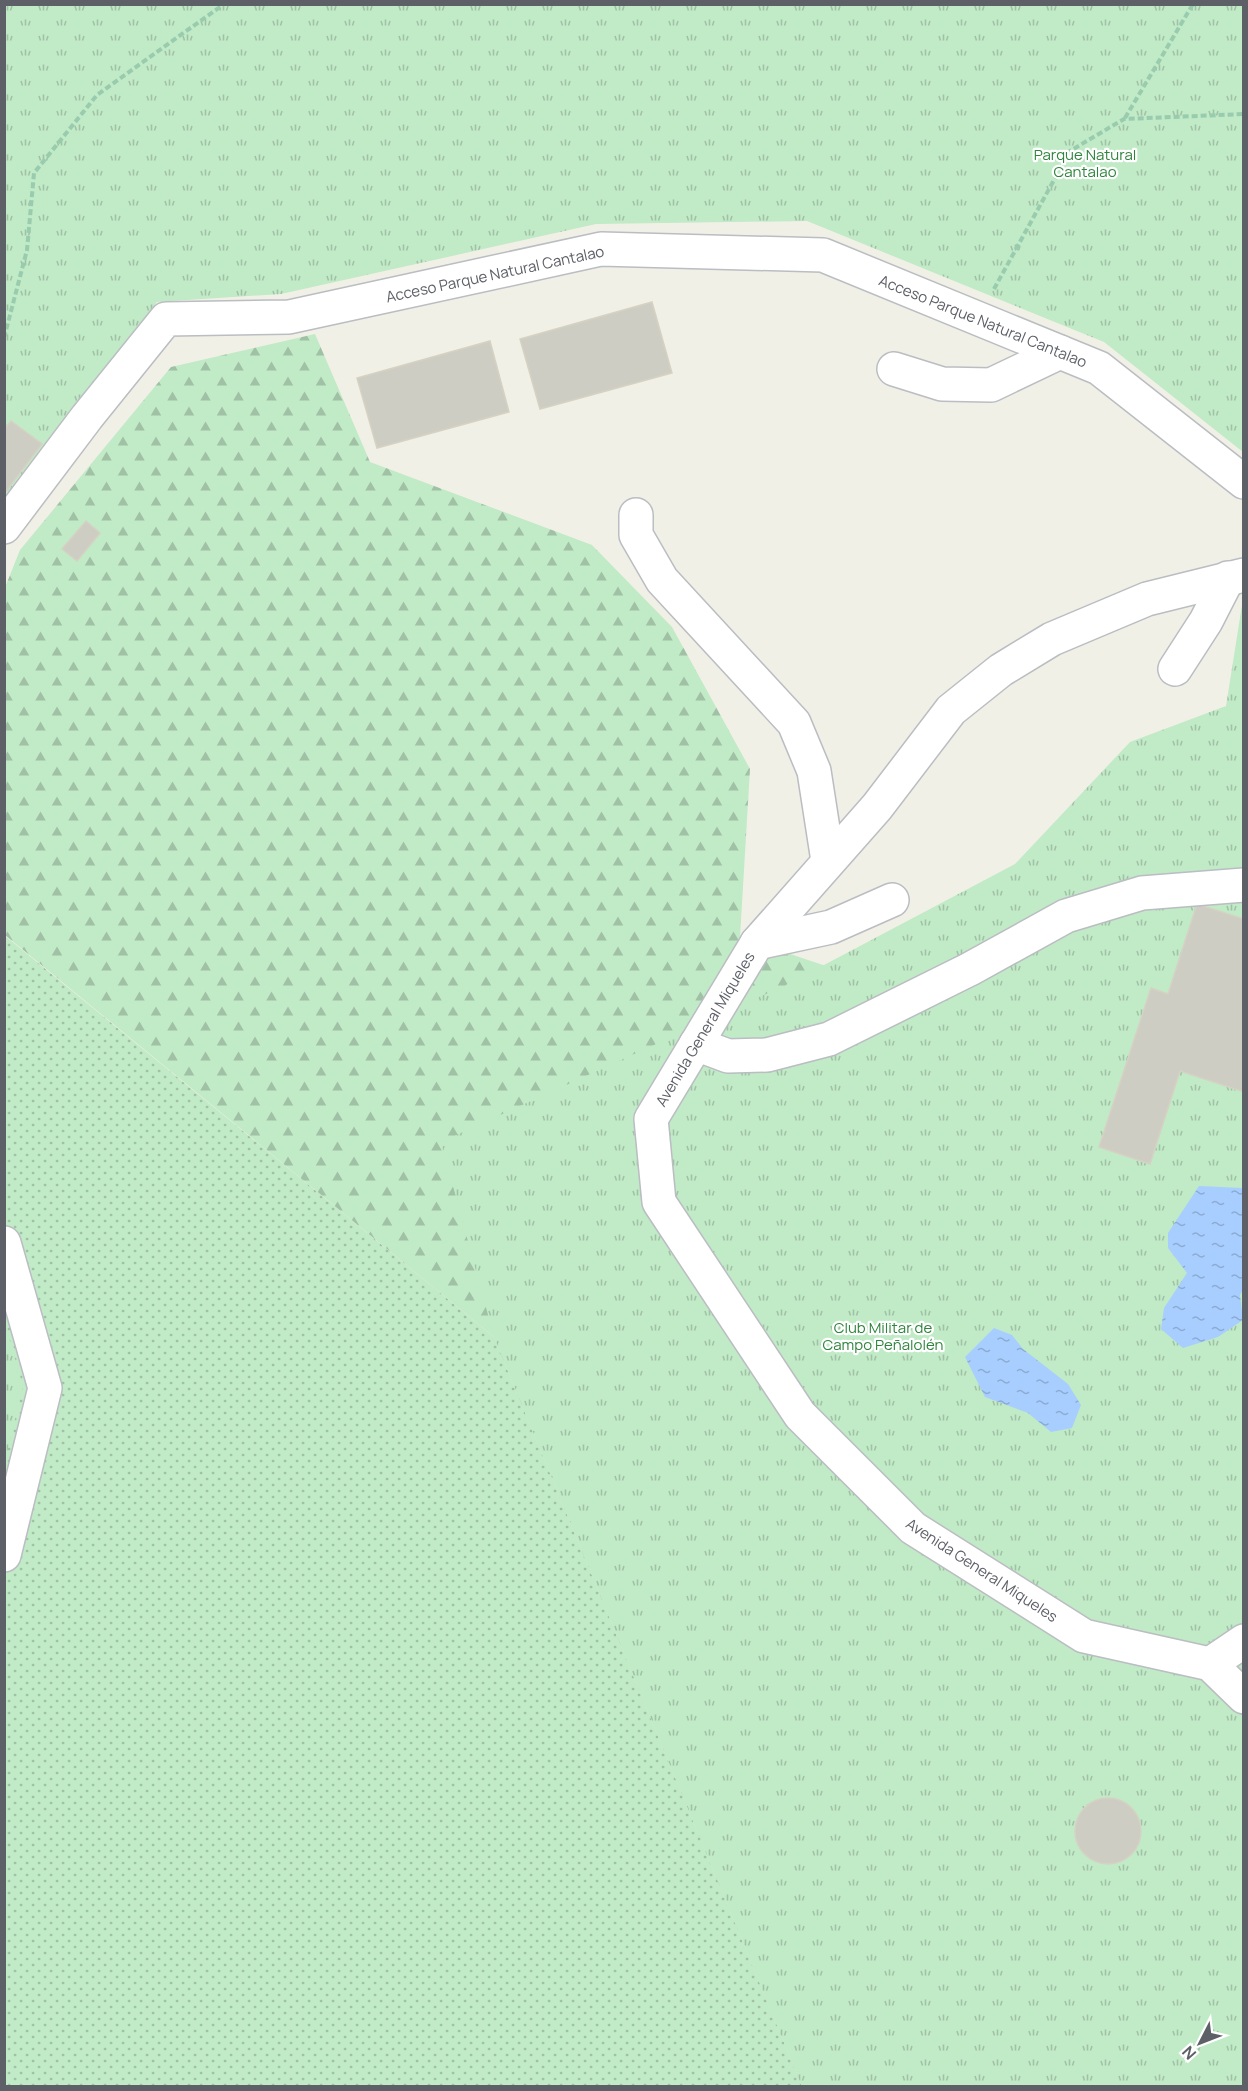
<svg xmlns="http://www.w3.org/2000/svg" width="1248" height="2091" font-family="Manrope,sans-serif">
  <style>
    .grass { fill: url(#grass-dots) }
    .forest { fill: url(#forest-firs) }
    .park { fill: url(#park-tufts) }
    .water { fill: url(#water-ripples) }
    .building { fill: #cecdc4; stroke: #d6d2c3; stroke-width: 1.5 }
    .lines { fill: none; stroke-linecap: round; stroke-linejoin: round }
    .minor-casing { stroke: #babdc2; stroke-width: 36 }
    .path { stroke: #99ccae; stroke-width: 4; stroke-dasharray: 6 3; stroke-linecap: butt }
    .minor { stroke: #fff; stroke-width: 33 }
    .labels { text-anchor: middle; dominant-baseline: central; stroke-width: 4.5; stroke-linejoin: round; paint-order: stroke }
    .park-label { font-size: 15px; fill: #2f853d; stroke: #fff }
    .street-label { font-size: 15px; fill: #5d6067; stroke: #fff }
  </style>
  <defs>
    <pattern id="grass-dots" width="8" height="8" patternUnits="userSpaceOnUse" patternTransform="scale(1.5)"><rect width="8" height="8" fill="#c1eac6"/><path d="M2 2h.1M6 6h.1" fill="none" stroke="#a0c1a5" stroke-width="1.8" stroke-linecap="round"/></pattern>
    <pattern id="forest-firs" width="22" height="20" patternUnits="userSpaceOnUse" patternTransform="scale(1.5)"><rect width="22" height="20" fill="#c1eac6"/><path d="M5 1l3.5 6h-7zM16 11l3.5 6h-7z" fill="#a0c1a5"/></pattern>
    <pattern id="park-tufts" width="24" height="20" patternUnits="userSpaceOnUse" patternTransform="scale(1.5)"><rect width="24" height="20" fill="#c1eac6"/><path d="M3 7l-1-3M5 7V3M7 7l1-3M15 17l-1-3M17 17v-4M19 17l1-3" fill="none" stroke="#a0c1a5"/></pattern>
    <pattern id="water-ripples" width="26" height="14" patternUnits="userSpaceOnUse" patternTransform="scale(1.5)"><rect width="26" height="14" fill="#a7ceff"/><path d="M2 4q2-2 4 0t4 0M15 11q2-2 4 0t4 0" fill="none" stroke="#8babd2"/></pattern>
  </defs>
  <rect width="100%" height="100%" fill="#f1f0e6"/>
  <polygon class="grass" points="4,935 494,1337 802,2086 5,2086"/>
  <polygon class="forest" points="315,334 370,462 592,545 672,627 750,769 740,937 826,966 1243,2086 802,2086 494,1337 5,935 4,590 20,550 171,367"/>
  <g class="park">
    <polygon points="5,5 1243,5 1243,452 1104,342 807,221 596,224 281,294 157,302 70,410 5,503"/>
    <polygon points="1242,605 1243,605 1243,2086 802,2086 494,1337 441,1142 790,983 1015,864 1130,742 1226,706"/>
    <polygon points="5,1324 23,1386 5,1461"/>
  </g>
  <g class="water">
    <polygon points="1199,1186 1243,1188 1244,1288 1240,1295 1243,1320 1218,1337 1183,1348 1161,1329 1164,1308 1187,1273 1168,1248 1168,1233"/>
    <polygon points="994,1328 1012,1335 1023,1349 1068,1384 1081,1405 1072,1428 1051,1432 1028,1413 985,1397 965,1357"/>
  </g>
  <g class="building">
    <polygon points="652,302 672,373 540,409 520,339"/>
    <polygon points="490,341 509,412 377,448 357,378"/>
    <polygon points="11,421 42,444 4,494 4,429"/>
    <polygon points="86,521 100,533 77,561 62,549"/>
    <polygon points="1197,904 1244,919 1244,1092 1180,1071 1150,1164 1099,1147 1151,988 1168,994"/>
    <circle cx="1108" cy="1831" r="33"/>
  </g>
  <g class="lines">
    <defs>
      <g id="minor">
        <polyline points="894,369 942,384 991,385 1060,352"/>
        <polyline points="636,515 636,535 662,580 794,723 814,771 828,861"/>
        <polyline points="4,527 87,417 166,319 289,317 601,249 823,255 1099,368 1244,482"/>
        <polyline points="1244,575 1147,599 1052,639 1001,670 951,710 877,807 757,943 651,1119 659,1202 800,1415 913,1528 1084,1636 1210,1664 1244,1697"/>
        <polyline points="1175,669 1206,621 1228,578"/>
        <polyline points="757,943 831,927 892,900"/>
        <polyline points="696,1044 728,1056 767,1055 829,1039 970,969 1066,916 1142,893 1244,885"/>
        <polyline points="4,1243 45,1388 4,1555"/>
        <polyline points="1210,1664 1244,1641"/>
      </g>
    </defs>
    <use href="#minor" class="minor-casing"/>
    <g class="path">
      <polyline points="1125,118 1193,4"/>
      <polyline points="994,289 1070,151 1124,119 1244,114"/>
      <polyline points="4,338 27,250 34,173 97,95 224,4"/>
    </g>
    <use href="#minor" class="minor"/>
  </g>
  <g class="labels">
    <g class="park-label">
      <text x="1085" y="154">Parque Natural<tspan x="1085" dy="17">Cantalao</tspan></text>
      <text x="883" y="1327">Club Militar de<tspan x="883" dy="17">Campo Peñalolén</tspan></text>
    </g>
    <g class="street-label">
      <text transform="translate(495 274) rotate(-12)">Acceso Parque Natural Cantalao</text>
      <text transform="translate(983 321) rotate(22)">Acceso Parque Natural Cantalao</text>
      <text transform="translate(705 1029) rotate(-59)">Avenida General Miqueles</text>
      <text transform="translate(982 1570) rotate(33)">Avenida General Miqueles</text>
    </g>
  </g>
  <rect width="1248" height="2091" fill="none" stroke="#5d6067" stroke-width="12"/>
  <g transform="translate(1200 2043) rotate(228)" stroke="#ffffff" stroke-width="4.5" paint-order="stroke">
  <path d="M0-4.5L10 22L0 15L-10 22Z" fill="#5d6067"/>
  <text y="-9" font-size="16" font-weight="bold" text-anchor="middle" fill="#5d6067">N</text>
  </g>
</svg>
